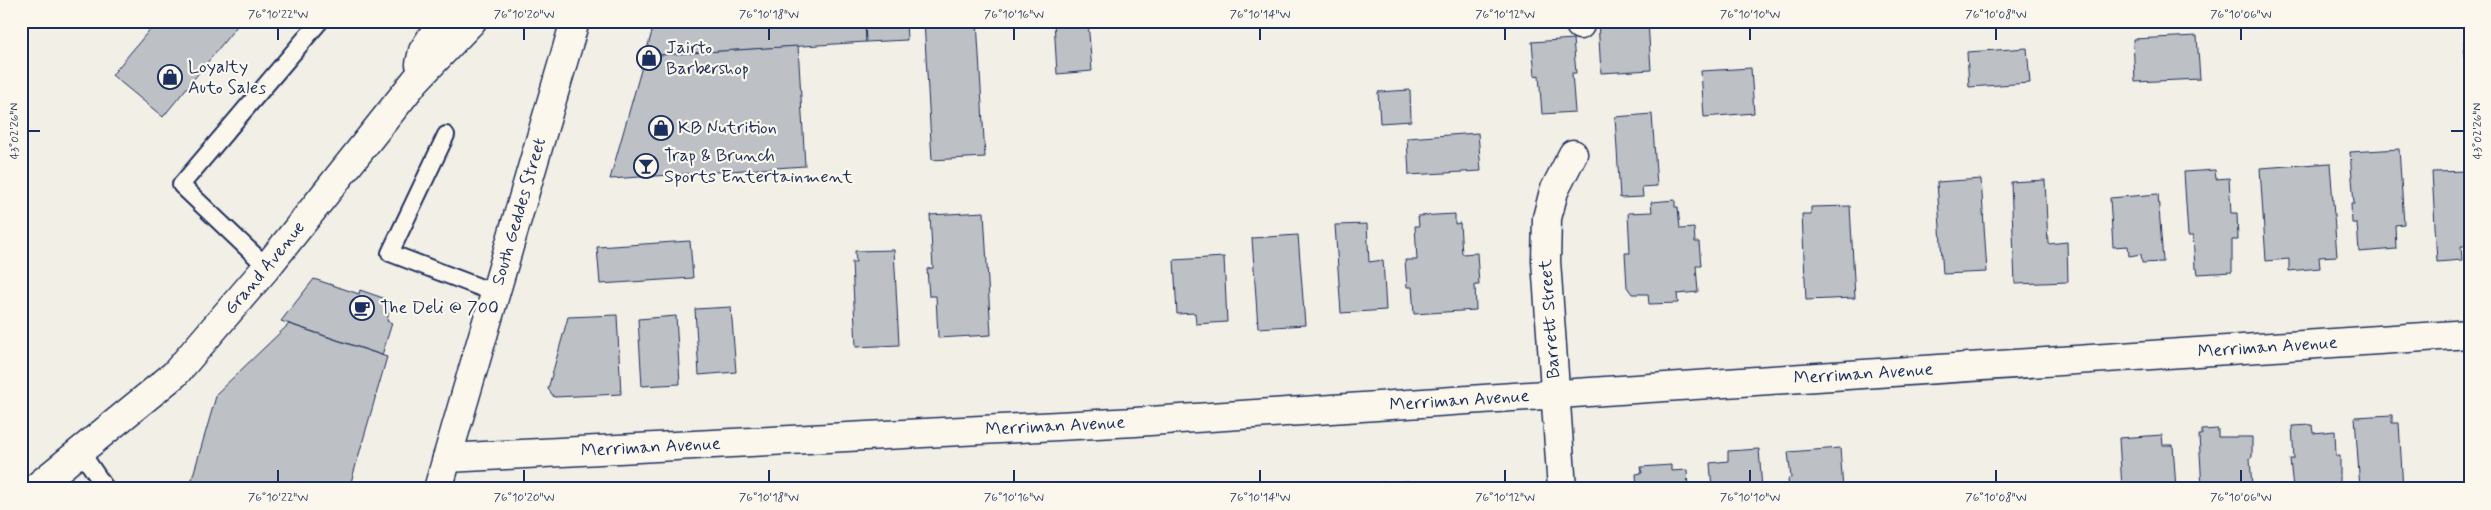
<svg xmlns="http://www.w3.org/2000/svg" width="2491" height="510" font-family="Mynerve,sans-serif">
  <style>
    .building { fill: #bdc0c4; stroke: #1b2f5e }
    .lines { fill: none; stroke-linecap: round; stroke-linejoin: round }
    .lane-casing { stroke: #1b2f5e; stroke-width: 20 }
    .street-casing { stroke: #1b2f5e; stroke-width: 31 }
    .secondary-casing { stroke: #1b2f5e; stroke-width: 31 }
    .lane { stroke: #fbf7ec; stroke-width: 16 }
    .street { stroke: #fbf7ec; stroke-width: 28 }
    .secondary { stroke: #fbf7ec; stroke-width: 28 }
    .ticks { fill: none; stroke: #1b2f5e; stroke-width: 2 }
    .labels { text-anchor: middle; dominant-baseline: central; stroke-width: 4.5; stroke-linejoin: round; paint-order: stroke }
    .poi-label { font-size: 18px; fill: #1b2f5e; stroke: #fbf7ec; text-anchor: start }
    .street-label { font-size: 18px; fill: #1b2f5e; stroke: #fbf7ec }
    .neatline { fill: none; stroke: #1b2f5e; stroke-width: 2 }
    .ticks-label { font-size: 12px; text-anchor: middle; fill: #1b2f5e }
  </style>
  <rect width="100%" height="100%" fill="#f2efe6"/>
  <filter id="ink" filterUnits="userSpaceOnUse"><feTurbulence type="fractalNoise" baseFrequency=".02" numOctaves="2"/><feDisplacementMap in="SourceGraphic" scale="10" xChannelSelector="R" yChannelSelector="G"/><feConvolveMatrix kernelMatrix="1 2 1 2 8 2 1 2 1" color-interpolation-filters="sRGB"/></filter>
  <g filter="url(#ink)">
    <g class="building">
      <polygon points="157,21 241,21 163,117 112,75"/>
      <polygon points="655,21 865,21 866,42 645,56"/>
      <polygon points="865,21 906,21 907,40 866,42"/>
      <polygon points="924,21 977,21 985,157 932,160"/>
      <polygon points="1054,21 1088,21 1092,71 1057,74"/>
      <polygon points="1598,21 1648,21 1651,70 1601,73"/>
      <polygon points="2197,36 2200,79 2135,82 2133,39"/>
      <polygon points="1573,39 1576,73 1572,73 1575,112 1542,114 1539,75 1535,76 1532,42"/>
      <polygon points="2470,40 2470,67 2465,67 2464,41"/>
      <polygon points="798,46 805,166 610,179 645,56"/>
      <polygon points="2027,48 2030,83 1969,87 1967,52"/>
      <polygon points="1751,68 1754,113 1704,117 1701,71"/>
      <polygon points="1410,90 1411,121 1380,123 1378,92"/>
      <polygon points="1652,114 1657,186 1642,187 1643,197 1620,198 1615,117"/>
      <polygon points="1478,133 1481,171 1409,175 1407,138"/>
      <polygon points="2399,149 2404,224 2395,225 2396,249 2359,252 2357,223 2352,223 2351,204 2354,204 2350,152"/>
      <polygon points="2330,163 2337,256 2319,257 2320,268 2289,271 2289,259 2266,261 2260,168"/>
      <polygon points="2215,170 2216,179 2229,178 2231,213 2237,213 2238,240 2232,240 2232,272 2198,274 2197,268 2195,268 2193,236 2188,236 2184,172"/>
      <polygon points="2470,171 2470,246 2461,246 2462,260 2437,262 2432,172"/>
      <polygon points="1981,179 1987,272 1943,274 1937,182"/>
      <polygon points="2045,180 2048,244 2067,242 2068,282 2015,284 2011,182"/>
      <polygon points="2158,194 2163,262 2142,263 2141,254 2129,256 2128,246 2113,247 2110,198"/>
      <polygon points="1675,200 1675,207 1678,207 1680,229 1694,228 1695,242 1699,242 1701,266 1696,266 1698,292 1677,294 1678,303 1649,304 1648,294 1632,294 1627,287 1625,253 1630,253 1628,213 1652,212 1651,202"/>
      <polygon points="1850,206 1855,298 1806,300 1802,214 1811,214 1811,207"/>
      <polygon points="984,212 991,335 938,338 936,296 929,296 927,269 933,268 930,215"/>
      <polygon points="1455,214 1455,224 1460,223 1462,254 1477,253 1479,285 1475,285 1476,310 1414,314 1412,287 1407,287 1405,260 1417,260 1415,226 1419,226 1418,216"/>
      <polygon points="1367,224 1369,262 1383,260 1386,310 1341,313 1335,225"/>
      <polygon points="1298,235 1305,325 1258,328 1252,238"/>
      <polygon points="690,241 693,278 600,284 597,247"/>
      <polygon points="894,250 899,345 856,347 852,262 856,262 855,251"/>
      <polygon points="1224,257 1227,322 1196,324 1195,313 1177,314 1174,260"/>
      <polygon points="314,279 359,294 360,290 386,299 390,306 387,321 392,323 382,355 281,321"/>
      <polygon points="731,307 736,372 699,375 695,309"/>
      <polygon points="617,315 621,394 554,397 548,389 568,317"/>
      <polygon points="676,316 680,384 642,386 638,319"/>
      <polygon points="289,324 387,357 349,489 189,489 217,393"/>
      <polygon points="2392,415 2392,423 2399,423 2403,489 2360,489 2355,417"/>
      <polygon points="2312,425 2313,433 2335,431 2336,456 2340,456 2340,489 2293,489 2290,459 2294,459 2292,426"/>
      <polygon points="2218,429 2218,437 2252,437 2252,457 2250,458 2252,487 2249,489 2202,489 2199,435 2202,435 2202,430"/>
      <polygon points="2162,435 2163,445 2173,445 2176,489 2122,489 2119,438"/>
      <polygon points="1840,448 1843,489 1789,489 1788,479 1791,478 1788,452"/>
      <polygon points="1759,449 1762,489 1712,489 1710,463 1728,461 1728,451"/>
      <polygon points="1671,465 1671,471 1687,470 1688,489 1637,489 1636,474 1642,473 1641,467"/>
      <polygon points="1409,481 1409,489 1348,489 1347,484"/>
      <polygon points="1489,484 1489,489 1439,489 1439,487"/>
    </g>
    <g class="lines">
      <defs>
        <g id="lane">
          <polyline points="446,135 390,253 495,293"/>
          <polyline points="267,267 181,185 320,21"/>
          <polyline points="81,452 106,489"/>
        </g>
        <g id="street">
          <polyline points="1580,21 1580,25"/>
          <path id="s1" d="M447 458 1135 422 2470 334"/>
          <polyline points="1562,489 1546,261 1547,218 1554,191 1573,154"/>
        </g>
        <g id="secondary">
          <polyline points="420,64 423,51 442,21"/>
          <path id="s2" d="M34 489 175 374 267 267 416 80 472 21"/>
          <path id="s3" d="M438 489 575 21"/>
        </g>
      </defs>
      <use href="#lane" class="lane-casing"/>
      <use href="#street" class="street-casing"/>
      <use href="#secondary" class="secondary-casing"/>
      <use href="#lane" class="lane"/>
      <use href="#street" class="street"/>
      <use href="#secondary" class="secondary"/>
    </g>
  </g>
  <path class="ticks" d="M278 28V40M524 28V40M769 28V40M1014 28V40M1260 28V40M1505 28V40M1750 28V40M1996 28V40M2241 28V40M28 131H40M2451 131H2464M278 470V482M524 470V482M769 470V482M1014 470V482M1260 470V482M1505 470V482M1750 470V482M1996 470V482M2241 470V482"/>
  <defs>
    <symbol id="shop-ring" viewBox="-11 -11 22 22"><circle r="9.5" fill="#fbf7ec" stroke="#1b2f5e" stroke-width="1.5"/><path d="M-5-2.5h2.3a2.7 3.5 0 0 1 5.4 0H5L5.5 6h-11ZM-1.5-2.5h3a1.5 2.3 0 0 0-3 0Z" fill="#1b2f5e"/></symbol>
    <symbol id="bar-ring" viewBox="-11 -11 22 22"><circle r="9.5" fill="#fbf7ec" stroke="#1b2f5e" stroke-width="1.5"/><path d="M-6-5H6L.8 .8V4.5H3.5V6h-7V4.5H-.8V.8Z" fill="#1b2f5e"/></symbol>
    <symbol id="cafe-ring" viewBox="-11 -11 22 22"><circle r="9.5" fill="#fbf7ec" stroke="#1b2f5e" stroke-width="1.5"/><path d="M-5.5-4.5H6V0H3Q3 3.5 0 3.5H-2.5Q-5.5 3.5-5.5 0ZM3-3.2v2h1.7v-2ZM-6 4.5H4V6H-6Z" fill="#1b2f5e"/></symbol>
  </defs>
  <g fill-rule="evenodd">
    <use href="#shop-ring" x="635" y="44" width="28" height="28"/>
    <use href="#shop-ring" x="156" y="63" width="28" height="28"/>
    <use href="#shop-ring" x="647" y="114" width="28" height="28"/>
    <use href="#bar-ring" x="632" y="152" width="28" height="28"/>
    <use href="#cafe-ring" x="348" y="294" width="28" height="28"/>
  </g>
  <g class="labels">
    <g class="poi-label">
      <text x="666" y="48">Jairto<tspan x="666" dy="21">Barbershop</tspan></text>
      <text x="188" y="67">Loyalty<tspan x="188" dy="21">Auto Sales</tspan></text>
      <text x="678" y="128">KB Nutrition</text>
      <text x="664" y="156">Trap &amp; Brunch<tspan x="664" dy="21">Sports Entertainment</tspan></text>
      <text x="380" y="308">The Deli @ 700</text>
    </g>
    <g class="street-label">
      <text stroke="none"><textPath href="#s3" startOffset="289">South Geddes Street</textPath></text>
      <text stroke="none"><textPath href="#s2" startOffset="321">Grand Avenue</textPath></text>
      <text transform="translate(1550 319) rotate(-94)">Barrett Street</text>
      <text stroke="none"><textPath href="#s1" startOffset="1824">Merriman Avenue</textPath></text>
      <text stroke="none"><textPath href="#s1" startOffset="1419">Merriman Avenue</textPath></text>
      <text stroke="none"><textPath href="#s1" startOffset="1014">Merriman Avenue</textPath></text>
      <text stroke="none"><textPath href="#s1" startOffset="609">Merriman Avenue</textPath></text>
      <text stroke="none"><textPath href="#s1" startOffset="204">Merriman Avenue</textPath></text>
    </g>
  </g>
  <rect width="2491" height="510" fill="none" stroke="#fbf7ec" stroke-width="55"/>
  <rect x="28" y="28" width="2436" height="454" class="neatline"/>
  <g class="ticks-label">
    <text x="278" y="18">76°10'22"W</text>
    <text x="524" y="18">76°10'20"W</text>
    <text x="769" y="18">76°10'18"W</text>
    <text x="1014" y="18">76°10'16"W</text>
    <text x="1260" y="18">76°10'14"W</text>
    <text x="1505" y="18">76°10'12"W</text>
    <text x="1750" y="18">76°10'10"W</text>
    <text x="1996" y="18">76°10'08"W</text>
    <text x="2241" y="18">76°10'06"W</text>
    <text transform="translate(14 131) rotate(-90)" y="4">43°02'26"N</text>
    <text transform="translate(2477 131) rotate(-90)" y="4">43°02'26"N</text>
    <text x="278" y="501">76°10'22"W</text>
    <text x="524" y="501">76°10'20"W</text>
    <text x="769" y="501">76°10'18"W</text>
    <text x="1014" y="501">76°10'16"W</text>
    <text x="1260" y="501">76°10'14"W</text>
    <text x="1505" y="501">76°10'12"W</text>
    <text x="1750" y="501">76°10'10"W</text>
    <text x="1996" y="501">76°10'08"W</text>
    <text x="2241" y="501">76°10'06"W</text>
  </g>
</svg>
